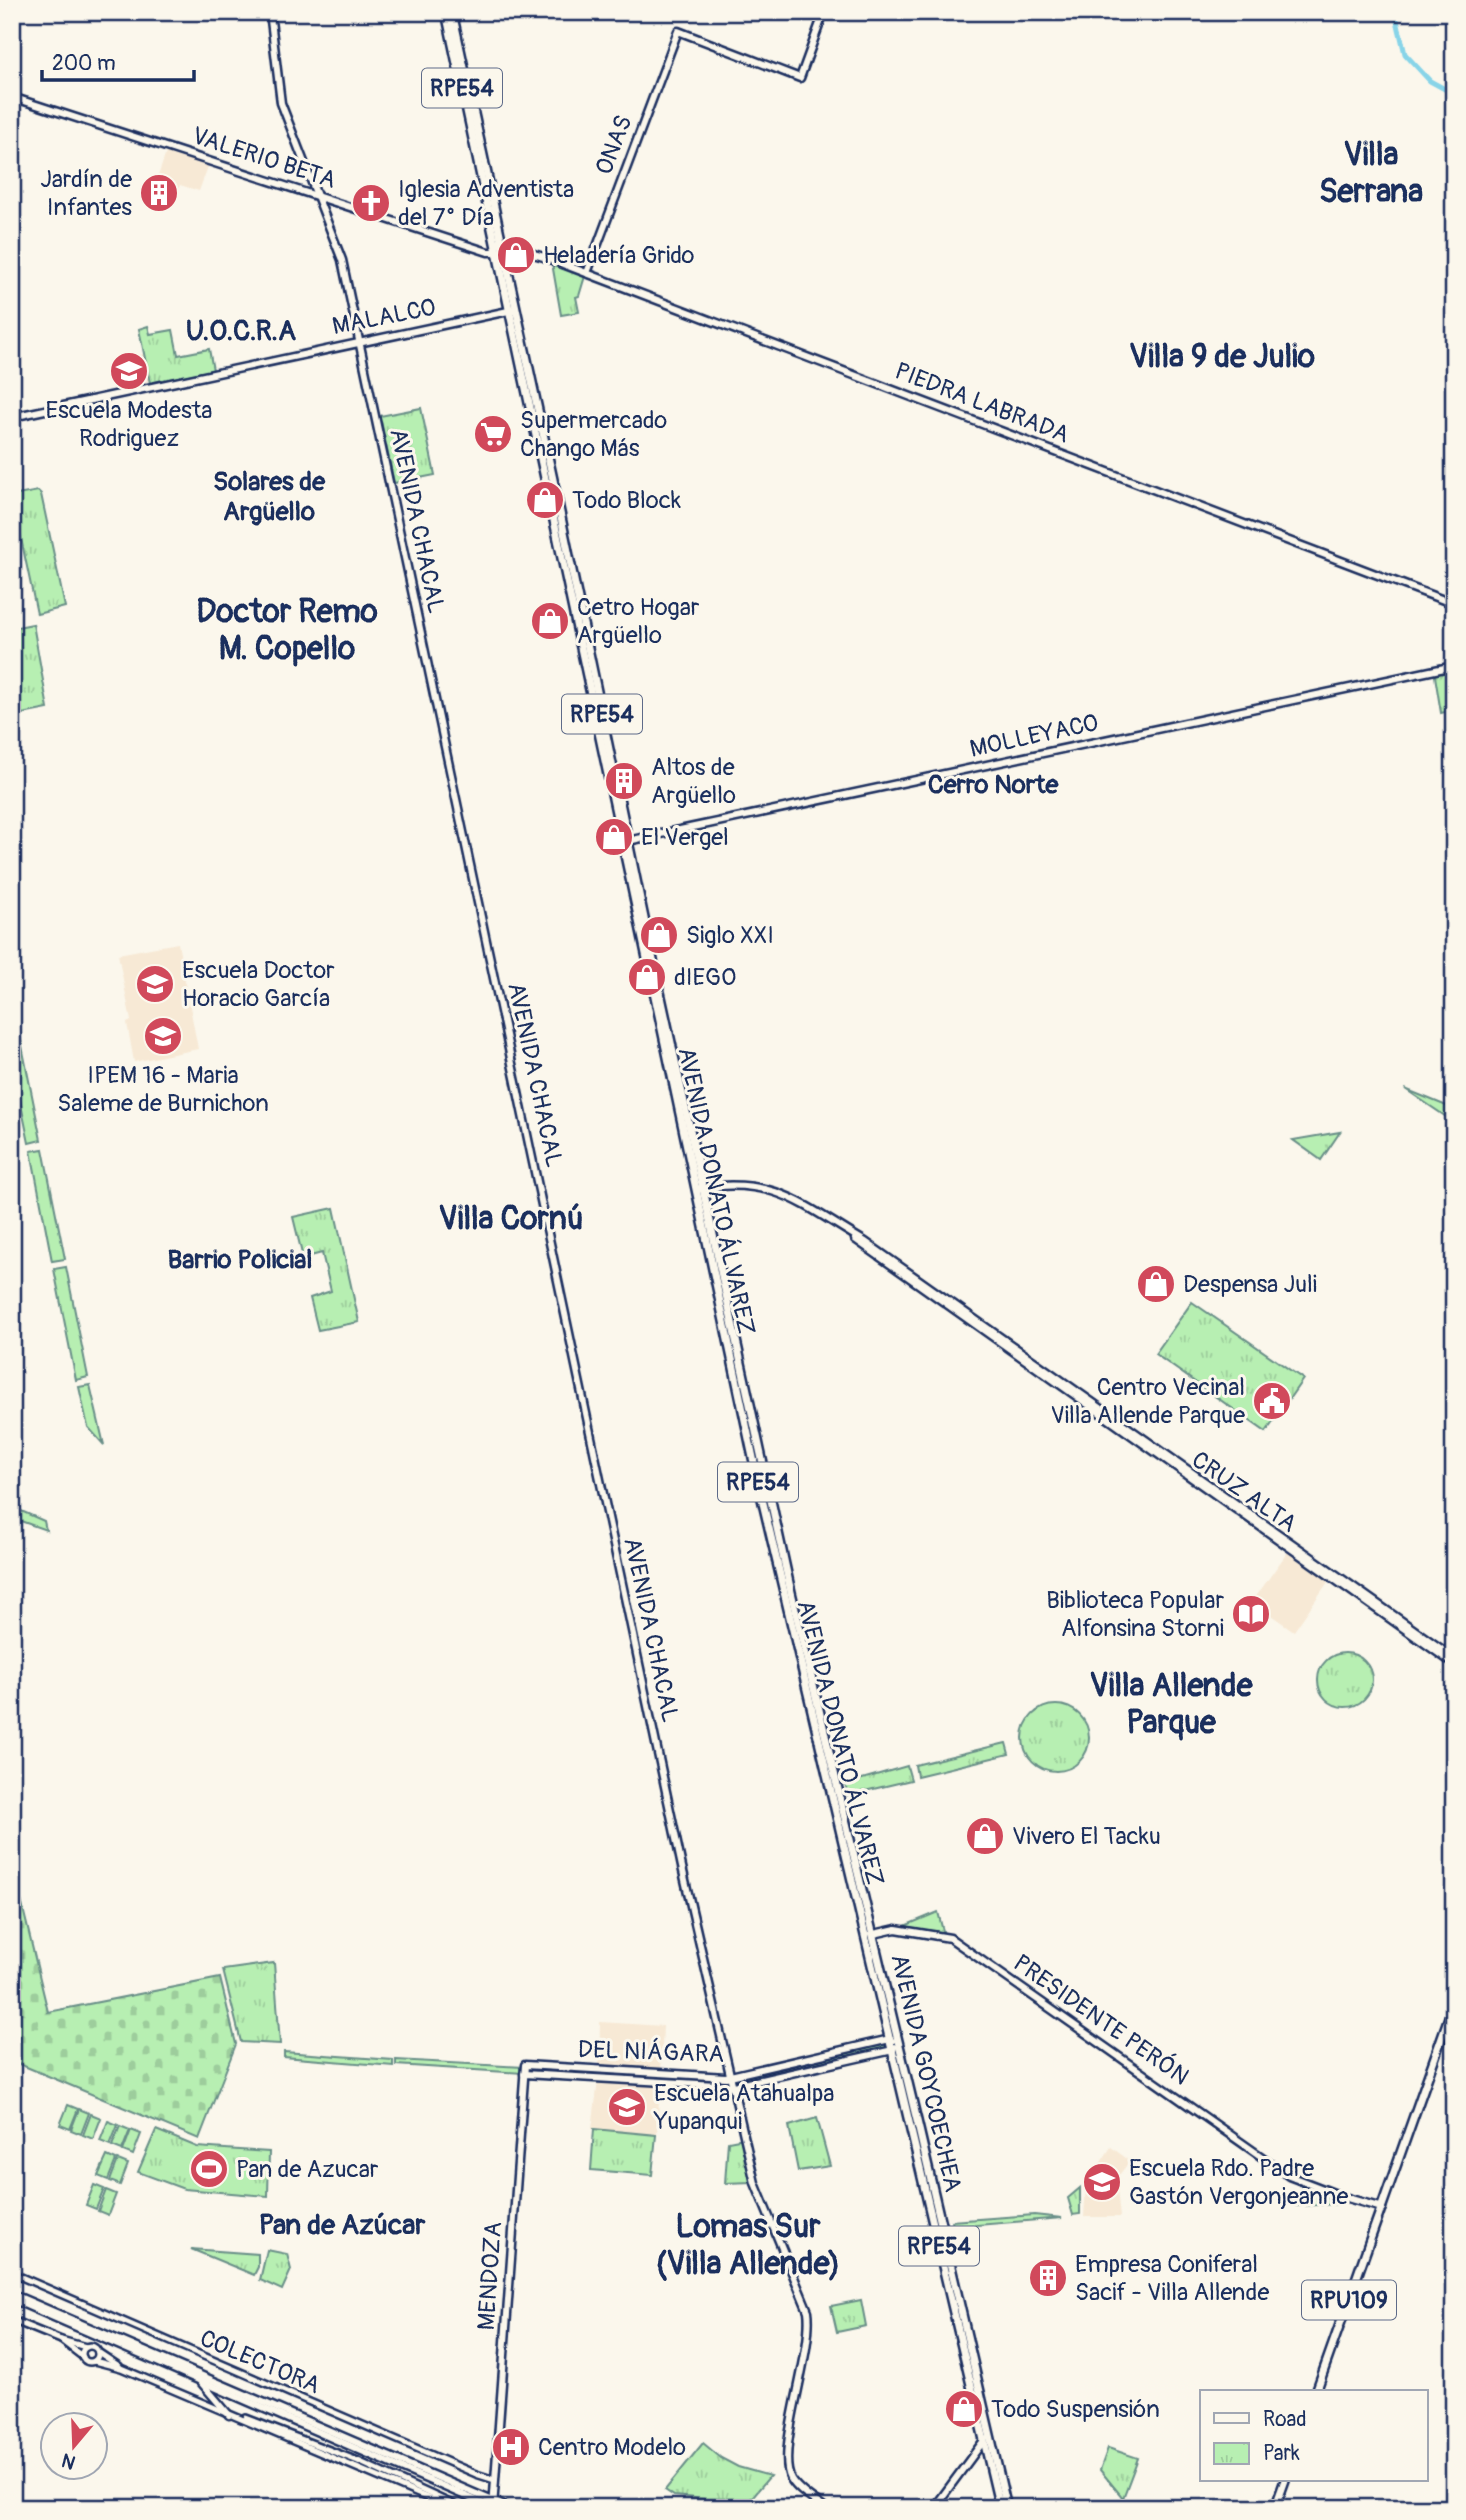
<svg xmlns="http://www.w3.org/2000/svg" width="1466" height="2520" font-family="Pangolin,sans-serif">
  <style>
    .built { fill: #f7e9d5 }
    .grass { fill: #b7efb2; stroke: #698f88; stroke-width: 2 }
    .cemetery { fill: url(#cemetery-stones); stroke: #698f88; stroke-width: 2 }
    .park { fill: url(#park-tufts); stroke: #698f88; stroke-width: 2 }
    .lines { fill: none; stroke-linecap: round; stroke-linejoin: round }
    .canal { stroke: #88d4e8; stroke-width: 5 }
    .tertiary-casing { stroke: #1b2f5e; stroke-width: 10 }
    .secondary-casing { stroke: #1b2f5e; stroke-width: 11 }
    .primary-casing { stroke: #1b2f5e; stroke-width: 12 }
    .tertiary { stroke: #fbf7ec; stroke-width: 5 }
    .secondary { stroke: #fbf7ec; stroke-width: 6 }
    .primary { stroke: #fbf7ec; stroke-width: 7 }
    .labels { text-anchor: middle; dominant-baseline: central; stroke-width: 6; stroke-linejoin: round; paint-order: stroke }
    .shield { fill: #fbf7ec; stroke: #5e6b89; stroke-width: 2 }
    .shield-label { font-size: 23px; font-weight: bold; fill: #1b2f5e }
    .street-label { font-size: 24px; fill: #1b2f5e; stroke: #fbf7ec }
    .poi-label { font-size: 24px; fill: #1b2f5e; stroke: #fbf7ec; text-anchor: start }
    .neighbourhood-label { font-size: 26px; font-weight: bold; fill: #1b2f5e; stroke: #fbf7ec }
    .quarter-label { font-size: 28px; font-weight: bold; fill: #1b2f5e; stroke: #fbf7ec }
    .district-label { font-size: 32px; font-weight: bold; fill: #1b2f5e; stroke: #fbf7ec }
  </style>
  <defs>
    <pattern id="cemetery-stones" width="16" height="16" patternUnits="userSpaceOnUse" patternTransform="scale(1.75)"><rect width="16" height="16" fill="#b7efb2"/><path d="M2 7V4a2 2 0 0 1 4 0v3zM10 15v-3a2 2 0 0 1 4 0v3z" fill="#9dcd9c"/></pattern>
    <pattern id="park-tufts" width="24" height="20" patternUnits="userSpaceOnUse" patternTransform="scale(1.75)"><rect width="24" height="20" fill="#b7efb2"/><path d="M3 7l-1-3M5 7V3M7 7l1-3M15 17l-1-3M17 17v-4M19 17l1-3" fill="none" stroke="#9dcd9c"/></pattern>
  </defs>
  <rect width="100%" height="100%" fill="#fbf7ec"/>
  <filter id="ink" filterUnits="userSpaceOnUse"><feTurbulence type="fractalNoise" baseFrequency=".0143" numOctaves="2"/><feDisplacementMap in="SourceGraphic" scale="14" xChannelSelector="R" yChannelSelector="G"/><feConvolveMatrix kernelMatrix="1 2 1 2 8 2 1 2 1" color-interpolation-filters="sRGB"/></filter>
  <g filter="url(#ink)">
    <g class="built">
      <polygon points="167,150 209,164 199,191 180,185 171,209 149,202"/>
      <polygon points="144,354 149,381 114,389 108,361"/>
      <polygon points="178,943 198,1049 134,1062 127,1023 131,1021 118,954"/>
      <polygon points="1289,1550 1330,1579 1294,1631 1252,1602"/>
      <polygon points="600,2022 663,2026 661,2072 599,2069"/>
      <polygon points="598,2080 660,2084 657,2134 592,2129"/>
      <polygon points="1111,2147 1130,2161 1116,2179 1120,2217 1084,2217 1086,2185"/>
    </g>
    <g class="grass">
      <polygon points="19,1031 41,1140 29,1143 12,1061 12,1032"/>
      <polygon points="43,1149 65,1259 52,1261 31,1151"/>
      <polygon points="66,1267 88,1377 76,1380 54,1269"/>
      <polygon points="90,1385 104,1445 88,1427 79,1387"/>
      <polygon points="887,2042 888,2048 810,2066 808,2059"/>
      <polygon points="284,2052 393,2060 393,2066 284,2057"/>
      <polygon points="396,2060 524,2067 523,2073 396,2065"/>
      <polygon points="805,2060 806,2067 736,2082 736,2078"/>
      <polygon points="526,2066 596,2072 595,2077 526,2073"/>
      <polygon points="68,2105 78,2109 70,2129 60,2125"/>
      <polygon points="79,2109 89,2113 81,2134 71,2130"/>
      <polygon points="91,2114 101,2118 93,2139 83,2135"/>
      <polygon points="108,2121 118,2125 110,2145 100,2141"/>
      <polygon points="120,2126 130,2130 122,2150 112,2146"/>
      <polygon points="131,2130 141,2134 133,2155 123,2151"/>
      <polygon points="107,2156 116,2160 108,2180 98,2176"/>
      <polygon points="118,2160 128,2164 120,2185 110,2181"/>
      <polygon points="94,2185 104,2189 96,2209 86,2205"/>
      <polygon points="106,2190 116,2194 108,2215 98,2211"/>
    </g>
    <polygon class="cemetery" points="12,1863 48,2012 220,1978 236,2044 199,2139 12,2061"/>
    <g class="park">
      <polygon points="552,263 585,276 579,296 576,297 579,312 561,315"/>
      <polygon points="148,326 150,334 173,330 178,355 209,349 213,370 150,383 139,329"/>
      <polygon points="421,408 435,475 394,483 380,416"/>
      <polygon points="38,491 41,494 65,607 37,614 12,496"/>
      <polygon points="33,624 48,709 12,716 12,628"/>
      <polygon points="1454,668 1454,710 1441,713 1434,670"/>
      <polygon points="1405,1089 1454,1109 1454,1122"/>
      <polygon points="1340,1132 1321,1160 1293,1140"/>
      <polygon points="334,1208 359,1322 318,1330 310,1298 331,1291 322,1253 303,1258 293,1217"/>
      <polygon points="1192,1302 1303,1379 1266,1432 1155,1354"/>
      <polygon points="12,1507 44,1521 46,1530 12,1518"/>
      <circle cx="1345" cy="1680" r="27"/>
      <circle cx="1056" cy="1738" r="33"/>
      <polygon points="1006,1743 1009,1754 917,1776 915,1765"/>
      <polygon points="907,1766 911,1780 848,1795 845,1784"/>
      <polygon points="938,1912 944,1935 902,1927"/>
      <polygon points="274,1963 280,2044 241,2042 223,1970"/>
      <polygon points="817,2118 830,2166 798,2171 789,2126"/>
      <polygon points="594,2129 656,2135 652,2175 591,2170"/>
      <polygon points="156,2130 197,2147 269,2152 268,2196 184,2189 138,2172"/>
      <polygon points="744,2138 752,2182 725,2183 728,2141"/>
      <polygon points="1080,2188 1080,2214 1073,2215 1068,2198"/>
      <polygon points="1302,2188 1342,2201 1341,2204 1294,2206"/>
      <polygon points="1034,2215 1062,2218 953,2227 952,2221"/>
      <polygon points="191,2249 258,2254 258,2267 254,2275"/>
      <polygon points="267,2250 287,2254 291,2270 282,2290 260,2280"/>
      <polygon points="861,2300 866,2326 837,2332 831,2306"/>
      <polygon points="703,2443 721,2458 738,2467 770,2476 743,2508 719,2508 705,2499 674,2496 665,2490"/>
      <polygon points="1108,2448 1138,2458 1123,2498 1100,2470"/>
    </g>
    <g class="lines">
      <polyline class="canal" points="1395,12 1405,54 1430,81 1454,94"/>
      <defs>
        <g id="tertiary">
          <polyline points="12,2273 476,2474 495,2480"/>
          <polyline points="12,2320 61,2340 86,2347"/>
          <polyline points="61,2340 83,2357"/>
          <circle cx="90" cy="2354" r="8"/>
          <polyline points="98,2352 119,2366"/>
          <polyline points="94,2361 121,2368 451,2508"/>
          <polyline points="246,2418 358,2461 461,2508"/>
        </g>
        <g id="secondary">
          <path d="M270 12 281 103 342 260 682 1867 755 2183 808 2311C814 2352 775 2451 791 2479 798 2491 814 2500 824 2508"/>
          <polyline points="12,97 488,252 500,252"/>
          <polyline points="500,244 547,258 1454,604"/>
          <polyline points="587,273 678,31 800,78 824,12"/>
          <polyline points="12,417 513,310"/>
          <polyline points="623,842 1454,666"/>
          <path d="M700 1188C776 1176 804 1206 864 1241L1454 1658"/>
          <polyline points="855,1239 1454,1664"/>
          <polyline points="874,1934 896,1929 950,1938 1289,2176 1344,2197 1382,2208"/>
          <polyline points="524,2074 734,2086 893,2050 894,2047"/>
          <polyline points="12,2294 509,2508"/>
          <polyline points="12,2299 493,2508"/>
          <polyline points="200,2381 229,2415"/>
          <polyline points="530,2505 532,2508"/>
          <polyline points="493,2508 525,2065 726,2077 890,2039 892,2041"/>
          <polyline points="934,2508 985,2439"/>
        </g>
        <g id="primary">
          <polyline points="446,12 759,1486 1000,2508"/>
          <polyline points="452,12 557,498 646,928 791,1592 919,2129 1007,2508"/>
          <polyline points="1316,2392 1454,2003"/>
          <polyline points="1275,2508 1285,2480"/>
        </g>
      </defs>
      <use href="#tertiary" class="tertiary-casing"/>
      <use href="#secondary" class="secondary-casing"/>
      <use href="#primary" class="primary-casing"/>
      <use href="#tertiary" class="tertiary"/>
      <use href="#secondary" class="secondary"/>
      <use href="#primary" class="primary"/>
    </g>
  </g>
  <defs>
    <symbol id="building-disc" viewBox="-11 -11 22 22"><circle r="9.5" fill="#d1495b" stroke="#fbf7ec"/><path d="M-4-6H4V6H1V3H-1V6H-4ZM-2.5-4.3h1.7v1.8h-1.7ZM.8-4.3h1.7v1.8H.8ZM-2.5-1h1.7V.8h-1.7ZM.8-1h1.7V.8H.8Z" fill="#fff"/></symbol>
    <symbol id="church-disc" viewBox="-11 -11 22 22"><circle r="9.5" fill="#d1495b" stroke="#fbf7ec"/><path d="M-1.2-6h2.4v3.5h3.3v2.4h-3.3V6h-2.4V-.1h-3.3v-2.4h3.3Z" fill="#fff"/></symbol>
    <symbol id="shop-disc" viewBox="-11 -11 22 22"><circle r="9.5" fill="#d1495b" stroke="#fbf7ec"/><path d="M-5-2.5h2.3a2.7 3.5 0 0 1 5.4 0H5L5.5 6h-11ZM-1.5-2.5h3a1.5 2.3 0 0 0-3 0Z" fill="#fff"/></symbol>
    <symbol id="school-disc" viewBox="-11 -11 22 22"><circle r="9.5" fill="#d1495b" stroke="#fbf7ec"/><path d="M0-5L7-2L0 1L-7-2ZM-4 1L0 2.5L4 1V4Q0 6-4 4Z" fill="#fff"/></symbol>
    <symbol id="supermarket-disc" viewBox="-11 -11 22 22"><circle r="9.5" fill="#d1495b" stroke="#fbf7ec"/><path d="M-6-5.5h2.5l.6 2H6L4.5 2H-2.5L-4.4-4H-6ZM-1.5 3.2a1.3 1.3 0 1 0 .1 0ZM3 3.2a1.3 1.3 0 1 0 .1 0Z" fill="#fff"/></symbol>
    <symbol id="civic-disc" viewBox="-11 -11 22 22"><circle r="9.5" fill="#d1495b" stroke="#fbf7ec"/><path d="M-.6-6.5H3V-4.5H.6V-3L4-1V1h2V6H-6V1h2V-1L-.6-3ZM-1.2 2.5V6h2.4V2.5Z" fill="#fff"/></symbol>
    <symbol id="library-disc" viewBox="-11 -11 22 22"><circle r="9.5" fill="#d1495b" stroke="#fbf7ec"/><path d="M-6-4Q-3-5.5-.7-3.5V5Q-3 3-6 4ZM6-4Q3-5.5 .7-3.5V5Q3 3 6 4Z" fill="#fff"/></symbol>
    <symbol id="stadium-disc" viewBox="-11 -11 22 22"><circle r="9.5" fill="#d1495b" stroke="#fbf7ec"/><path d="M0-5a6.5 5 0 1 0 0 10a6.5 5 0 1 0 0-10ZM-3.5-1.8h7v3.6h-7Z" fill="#fff"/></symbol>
    <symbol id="hospital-disc" viewBox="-11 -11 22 22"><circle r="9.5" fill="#d1495b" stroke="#fbf7ec"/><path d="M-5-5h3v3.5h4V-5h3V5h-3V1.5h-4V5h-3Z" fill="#fff"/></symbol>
  </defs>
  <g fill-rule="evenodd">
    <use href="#building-disc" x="137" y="171" width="44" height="44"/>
    <use href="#church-disc" x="349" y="181" width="44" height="44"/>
    <use href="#shop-disc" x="494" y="233" width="44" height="44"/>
    <use href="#school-disc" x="107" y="349" width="44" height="44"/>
    <use href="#supermarket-disc" x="471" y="412" width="44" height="44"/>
    <use href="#shop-disc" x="523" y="478" width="44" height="44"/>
    <use href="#shop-disc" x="528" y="599" width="44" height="44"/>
    <use href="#building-disc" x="602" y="759" width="44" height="44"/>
    <use href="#shop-disc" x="592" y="815" width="44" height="44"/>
    <use href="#shop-disc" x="637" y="913" width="44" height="44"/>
    <use href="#shop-disc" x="625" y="955" width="44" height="44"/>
    <use href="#school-disc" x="133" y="962" width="44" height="44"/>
    <use href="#school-disc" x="141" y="1014" width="44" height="44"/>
    <use href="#shop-disc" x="1134" y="1262" width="44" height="44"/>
    <use href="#civic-disc" x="1250" y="1379" width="44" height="44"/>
    <use href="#library-disc" x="1229" y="1592" width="44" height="44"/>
    <use href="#shop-disc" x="963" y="1814" width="44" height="44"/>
    <use href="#school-disc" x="605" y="2085" width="44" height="44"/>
    <use href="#stadium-disc" x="187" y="2147" width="44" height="44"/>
    <use href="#school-disc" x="1080" y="2160" width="44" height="44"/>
    <use href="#building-disc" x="1026" y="2256" width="44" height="44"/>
    <use href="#shop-disc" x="942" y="2387" width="44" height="44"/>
    <use href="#hospital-disc" x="489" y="2425" width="44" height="44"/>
  </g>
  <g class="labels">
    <g class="shield">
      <rect x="422" y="68.5" width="80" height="39" rx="5"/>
      <rect x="562" y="694.5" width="80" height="39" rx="5"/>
      <rect x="718" y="1462.5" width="80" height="39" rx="5"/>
      <rect x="899" y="2226.5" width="80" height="39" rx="5"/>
      <rect x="1302" y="2280.5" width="94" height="39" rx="5"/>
    </g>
    <g class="shield-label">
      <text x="462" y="88">RPE54</text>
      <text x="602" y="714">RPE54</text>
      <text x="758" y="1482">RPE54</text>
      <text x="939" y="2246">RPE54</text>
      <text x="1349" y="2300">RPU109</text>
    </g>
    <g class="street-label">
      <text transform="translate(614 145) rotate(-69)">ONAS</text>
      <text transform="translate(264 158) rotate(18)">VALERIO BETA</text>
      <text transform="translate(384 317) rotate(-11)">MALALCO</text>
      <text transform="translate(982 403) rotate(21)">PIEDRA LABRADA</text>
      <text transform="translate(417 521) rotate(78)">AVENIDA CHACAL</text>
      <text transform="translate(1034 736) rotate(-12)">MOLLEYACO</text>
      <text transform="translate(535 1075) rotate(78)">AVENIDA CHACAL</text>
      <text transform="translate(716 1191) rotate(78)">AVENIDA DONATO ÁLVAREZ</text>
      <text transform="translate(1244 1492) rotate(35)">CRUZ ALTA</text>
      <text transform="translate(651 1630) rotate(78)">AVENIDA CHACAL</text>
      <text transform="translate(840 1743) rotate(76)">AVENIDA DONATO ÁLVAREZ</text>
      <text transform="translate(1101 2020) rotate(35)">PRESIDENTE PERÓN</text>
      <text transform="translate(651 2052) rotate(2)">DEL NIÁGARA</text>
      <text transform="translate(926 2073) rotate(77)">AVENIDA GOYCOECHEA</text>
      <text transform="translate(490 2276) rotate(-86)">MENDOZA</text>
      <text transform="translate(260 2362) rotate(23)">COLECTORA</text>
    </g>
    <g class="poi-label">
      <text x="132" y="179" text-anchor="end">Jardín de<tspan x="132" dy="28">Infantes</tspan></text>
      <text x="398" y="189">Iglesia Adventista<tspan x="398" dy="28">del 7° Día</tspan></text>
      <text x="543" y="255">Heladería Grido</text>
      <text x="129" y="410" text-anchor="middle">Escuela Modesta<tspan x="129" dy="28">Rodriguez</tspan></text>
      <text x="520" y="420">Supermercado<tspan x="520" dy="28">Chango Más</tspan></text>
      <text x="572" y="500">Todo Block</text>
      <text x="577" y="607">Cetro Hogar<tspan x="577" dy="28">Argüello</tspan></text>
      <text x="651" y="767">Altos de<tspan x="651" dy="28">Argüello</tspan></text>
      <text x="641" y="837">El Vergel</text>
      <text x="686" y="935">Siglo XXI</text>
      <text x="182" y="970">Escuela Doctor<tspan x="182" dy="28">Horacio García</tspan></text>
      <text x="674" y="977">dIEGO</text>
      <text x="163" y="1075" text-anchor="middle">IPEM 16 - Maria<tspan x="163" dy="28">Saleme de Burnichon</tspan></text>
      <text x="1183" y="1284">Despensa Juli</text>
      <text x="1245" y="1387" text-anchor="end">Centro Vecinal<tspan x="1245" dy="28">Villa Allende Parque</tspan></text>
      <text x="1224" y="1600" text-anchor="end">Biblioteca Popular<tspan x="1224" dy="28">Alfonsina Storni</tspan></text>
      <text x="1012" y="1836">Vivero El Tacku</text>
      <text x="654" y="2093">Escuela Atahualpa<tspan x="654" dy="28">Yupanqui</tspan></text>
      <text x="1129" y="2168">Escuela Rdo. Padre<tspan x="1129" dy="28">Gastón Vergonjeanne</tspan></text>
      <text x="236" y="2169">Pan de Azucar</text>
      <text x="1075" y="2264">Empresa Coniferal<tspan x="1075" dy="28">Sacif - Villa Allende</tspan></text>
      <text x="991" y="2409">Todo Suspensión</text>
      <text x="538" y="2447">Centro Modelo</text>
    </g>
    <g class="neighbourhood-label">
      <text x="269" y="482">Solares de<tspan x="269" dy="30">Argüello</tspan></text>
      <text x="993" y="785">Cerro Norte</text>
      <text x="240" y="1260">Barrio Policial</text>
    </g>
    <g class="quarter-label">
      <text x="241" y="331">U.O.C.R.A</text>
      <text x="342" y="2225">Pan de Azúcar</text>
    </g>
    <g class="district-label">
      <text x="1371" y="155">Villa<tspan x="1371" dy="37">Serrana</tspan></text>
      <text x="1222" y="357">Villa 9 de Julio</text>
      <text x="287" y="612">Doctor Remo<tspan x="287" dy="37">M. Copello</tspan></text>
      <text x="511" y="1219">Villa Cornú</text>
      <text x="1171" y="1686">Villa Allende<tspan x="1171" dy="37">Parque</tspan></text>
      <text x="748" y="2227">Lomas Sur<tspan x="748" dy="37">(Villa Allende)</tspan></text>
    </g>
  </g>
  <rect width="1466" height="2520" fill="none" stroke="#fbf7ec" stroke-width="42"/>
  <rect x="21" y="21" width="1424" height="2478" fill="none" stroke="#1b2f5e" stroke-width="2.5" filter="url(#ink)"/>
  <rect x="1200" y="2390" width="228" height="91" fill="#fbf7ec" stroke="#a1a7b3" stroke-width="2"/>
  <rect x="1214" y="2413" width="35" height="10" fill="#fbf7ec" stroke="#a1a7b3" stroke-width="2"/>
  <text x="1263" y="2426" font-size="21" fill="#1b2f5e">Road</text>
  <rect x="1214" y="2443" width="35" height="21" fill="url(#park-tufts)" stroke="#a1a7b3" stroke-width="2"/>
  <text x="1263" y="2460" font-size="21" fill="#1b2f5e">Park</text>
  <g transform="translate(74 2446) rotate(199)"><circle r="33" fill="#fbf7ec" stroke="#a1a7b3" stroke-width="2"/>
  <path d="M0-5L12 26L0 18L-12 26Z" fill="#d1495b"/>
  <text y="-10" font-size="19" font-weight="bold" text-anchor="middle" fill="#1b2f5e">N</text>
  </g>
  <path d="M42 70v10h152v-10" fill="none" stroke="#1b2f5e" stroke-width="3.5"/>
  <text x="52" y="70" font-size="21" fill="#1b2f5e" stroke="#fbf7ec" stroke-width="5" paint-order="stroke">200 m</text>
</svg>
